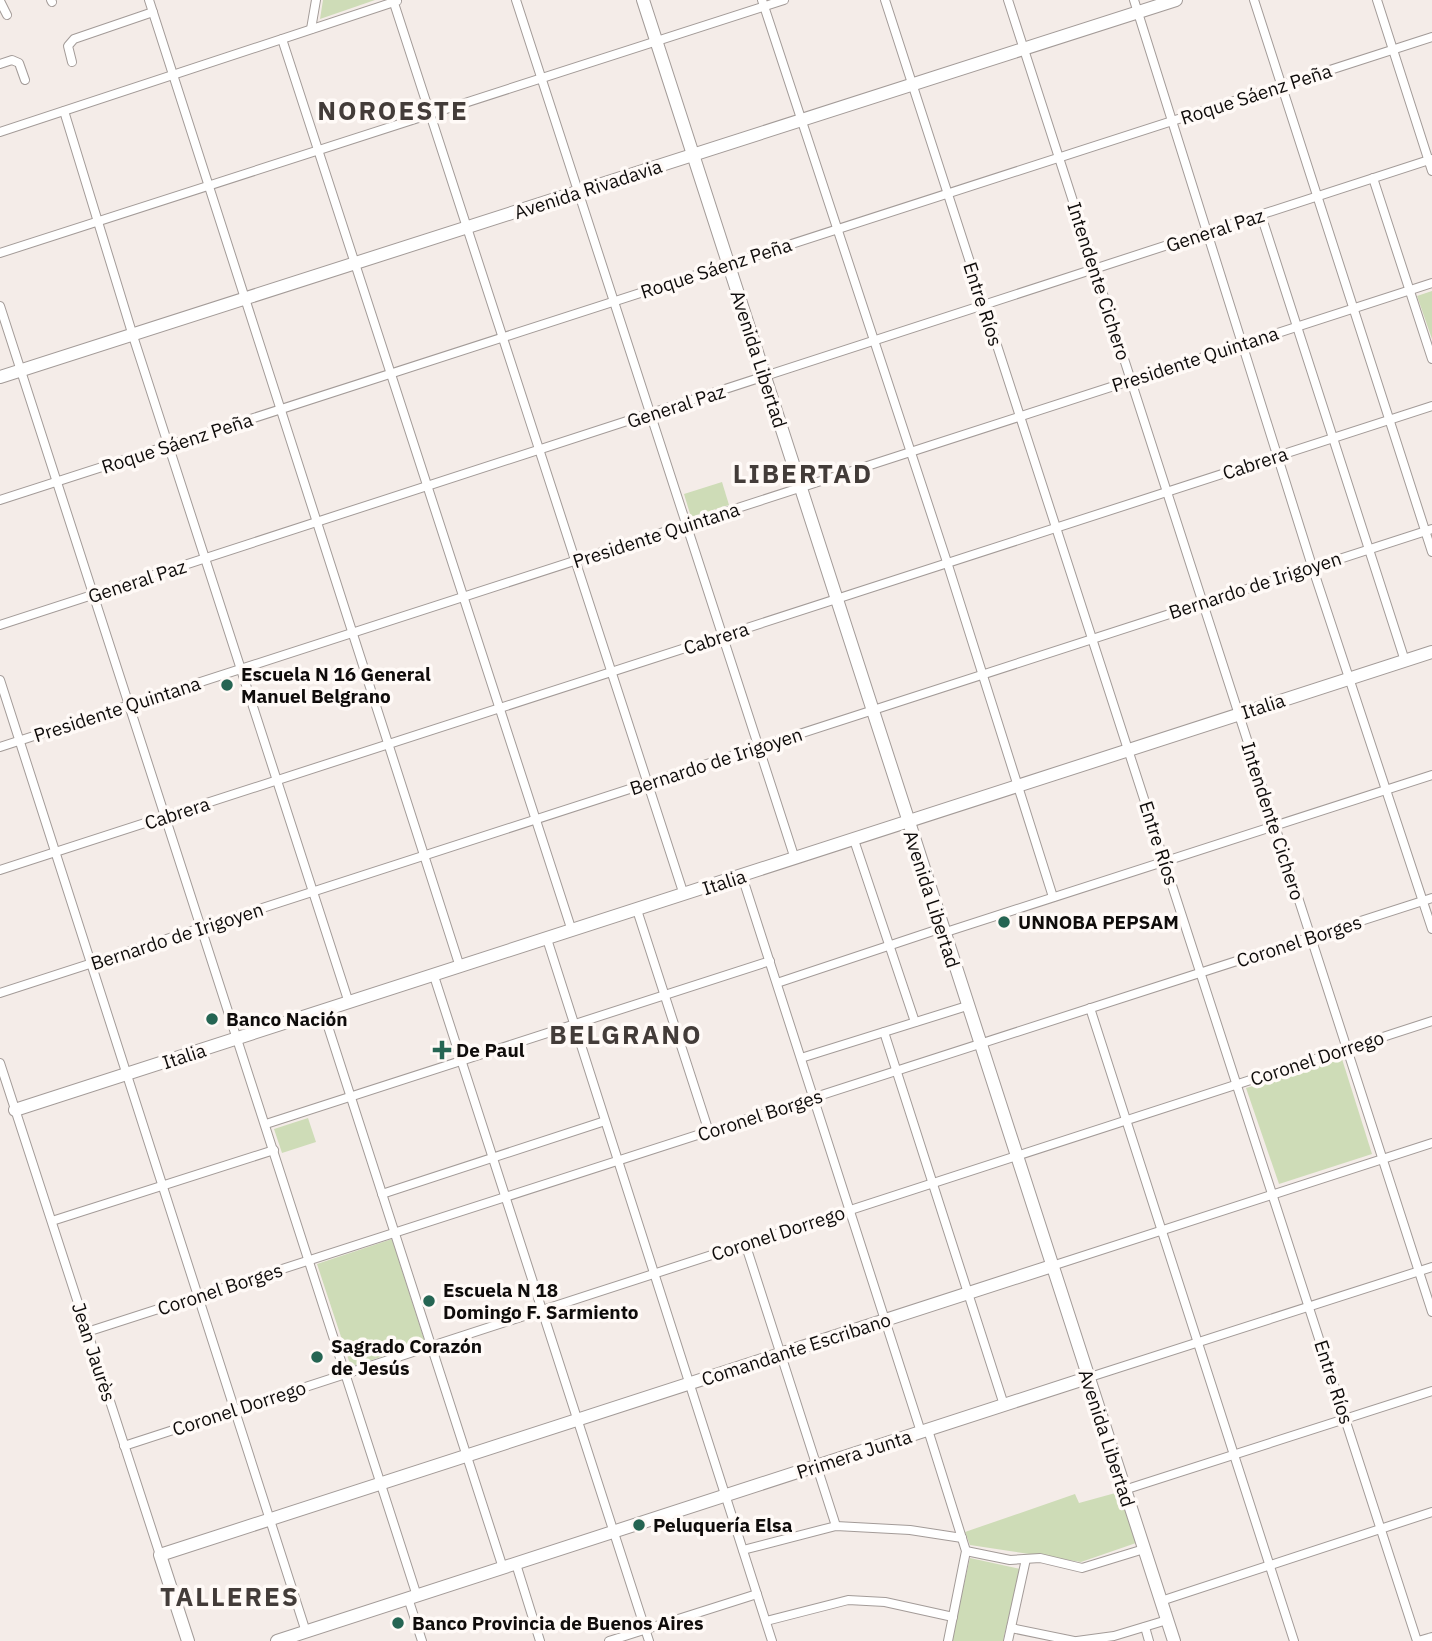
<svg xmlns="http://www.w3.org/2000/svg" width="1432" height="1641" font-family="'IBM Plex Sans',sans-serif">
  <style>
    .green { fill: #cedcb7 }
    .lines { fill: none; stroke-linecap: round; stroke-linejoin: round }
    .street-casing { stroke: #a39b98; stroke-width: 10 }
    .secondary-casing { stroke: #a39b98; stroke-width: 14 }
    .street { stroke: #fff; stroke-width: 8 }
    .secondary { stroke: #fff; stroke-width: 12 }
    .poi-dot { fill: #256553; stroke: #fffaf7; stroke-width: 2.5 }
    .labels { text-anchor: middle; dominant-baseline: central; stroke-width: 7; stroke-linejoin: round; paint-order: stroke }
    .street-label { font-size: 19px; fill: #0f0c0b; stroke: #fffaf7 }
    .poi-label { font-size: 19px; font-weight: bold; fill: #0f0c0b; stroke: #fffaf7; text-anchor: start }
    .district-label { font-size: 26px; font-weight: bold; letter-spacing: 2px; fill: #433c39; stroke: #fffaf7 }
  </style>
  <rect width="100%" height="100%" fill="#f4ece8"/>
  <g class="green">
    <polygon points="323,0 375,0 320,19"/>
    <polygon points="1432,291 1432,339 1417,296"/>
    <polygon points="722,482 729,505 691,517 684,494"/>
    <polygon points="1342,1059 1372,1154 1279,1184 1246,1088"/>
    <polygon points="308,1118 316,1142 282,1153 274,1129"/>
    <polygon points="392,1239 425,1342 351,1367 317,1264"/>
    <polygon points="1119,1492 1136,1543 1081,1562 970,1545 965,1532 1075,1494 1079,1503"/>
    <polygon points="970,1558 1020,1569 1003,1641 951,1641"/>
  </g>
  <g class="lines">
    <defs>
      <g id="street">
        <polyline points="51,0 52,2"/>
        <polyline points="149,0 460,967"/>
        <polyline points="393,0 684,895"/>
        <polyline points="516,0 795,859"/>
        <polyline points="762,0 947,562 1053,897"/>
        <polyline points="885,0 1417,1641"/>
        <polyline points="1008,0 1432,1312"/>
        <polyline points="1134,0 1312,566 1432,929"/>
        <polyline points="1254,0 1432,552"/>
        <polyline points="1377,0 1432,171"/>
        <polyline points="0,1 7,15"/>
        <polyline points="311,29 316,0"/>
        <polyline points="282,39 572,931"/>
        <polyline points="72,62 68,46 74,39 153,12"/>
        <polyline points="0,64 12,60 19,63 25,80"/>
        <polyline points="64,111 133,336 349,1003"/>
        <polyline points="0,132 397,1"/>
        <polyline points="1373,178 1432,359"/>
        <polyline points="1261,215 1405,661"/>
        <polyline points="0,253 784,0"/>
        <polyline points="0,306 417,1596"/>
        <polyline points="0,500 1432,37"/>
        <polyline points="0,625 1432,159"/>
        <polyline points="0,680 306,1632"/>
        <polyline points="0,747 1432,283"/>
        <polyline points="854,840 915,1022"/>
        <polyline points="0,870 1432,406"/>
        <polyline points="742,876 921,1432"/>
        <polyline points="637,910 709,1132"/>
        <polyline points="943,933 1432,775"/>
        <polyline points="547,939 772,1641"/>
        <polyline points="434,976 649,1641"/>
        <polyline points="777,983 942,928"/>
        <polyline points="0,993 1432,529"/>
        <polyline points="1090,1008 1294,1641"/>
        <polyline points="323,1011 503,1568"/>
        <polyline points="884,1032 1004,1405"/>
        <polyline points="801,1058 967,1006"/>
        <polyline points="0,1063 160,1555"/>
        <polyline points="266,1124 770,961"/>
        <polyline points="382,1194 605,1121"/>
        <polyline points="52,1221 274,1150"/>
        <polyline points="745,1243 836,1526"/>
        <polyline points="1052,1266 1432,1143"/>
        <polyline points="87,1332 1432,898"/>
        <polyline points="1087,1378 1432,1267"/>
        <polyline points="928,1430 966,1551 948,1641"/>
        <polyline points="124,1446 1432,1021"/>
        <polyline points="1124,1490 1432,1391"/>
        <polyline points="743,1550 836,1526 910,1530 962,1538"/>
        <polyline points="966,1551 1010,1560 1040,1558 1082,1568 1144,1549"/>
        <polyline points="516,1564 540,1641"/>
        <polyline points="408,1598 422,1641"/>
        <polyline points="1161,1601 1432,1512"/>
        <polyline points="766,1621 848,1600 885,1602 953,1617"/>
        <polyline points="1145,1627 1149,1641"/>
        <polyline points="1011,1628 1074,1641"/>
        <polyline points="609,1641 757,1594"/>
        <polyline points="1008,1641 1026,1559"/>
        <polyline points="1077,1641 1114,1636 1167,1620"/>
        <polyline points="1418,1641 1432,1637"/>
      </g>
      <g id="secondary">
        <polyline points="643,0 1174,1641"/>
        <polyline points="0,377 1176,0"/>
        <polyline points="15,1110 1432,652"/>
        <polyline points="188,1641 160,1555 1052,1266"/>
        <polyline points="277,1641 1087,1378"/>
      </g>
    </defs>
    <use href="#street" class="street-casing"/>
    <use href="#secondary" class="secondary-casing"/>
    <use href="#street" class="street"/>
    <use href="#secondary" class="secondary"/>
  </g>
  <g class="poi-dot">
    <circle cx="227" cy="685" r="7"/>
    <circle cx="1004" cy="922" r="7"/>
    <circle cx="212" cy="1019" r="7"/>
    <path d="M438.5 1039.5h7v7h7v7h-7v7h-7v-7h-7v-7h7z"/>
    <circle cx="429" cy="1301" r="7"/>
    <circle cx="317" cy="1357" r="7"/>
    <circle cx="639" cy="1525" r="7"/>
    <circle cx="398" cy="1623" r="7"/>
  </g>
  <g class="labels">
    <g class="street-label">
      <text transform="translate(1256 94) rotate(-18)">Roque Sáenz Peña</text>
      <text transform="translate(588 189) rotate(-18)">Avenida Rivadavia</text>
      <text transform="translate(1215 230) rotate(-18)">General Paz</text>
      <text transform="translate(716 268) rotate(-18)">Roque Sáenz Peña</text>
      <text transform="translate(1099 281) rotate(72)">Intendente Cichero</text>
      <text transform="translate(983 304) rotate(72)">Entre Ríos</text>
      <text transform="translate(759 359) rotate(72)">Avenida Libertad</text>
      <text transform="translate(1195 359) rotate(-18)">Presidente Quintana</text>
      <text transform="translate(676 406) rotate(-18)">General Paz</text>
      <text transform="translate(177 443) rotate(-18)">Roque Sáenz Peña</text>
      <text transform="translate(1255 463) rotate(-18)">Cabrera</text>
      <text transform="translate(656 535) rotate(-18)">Presidente Quintana</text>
      <text transform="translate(137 581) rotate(-18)">General Paz</text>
      <text transform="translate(1255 585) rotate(-18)">Bernardo de Irigoyen</text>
      <text transform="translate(716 638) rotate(-18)">Cabrera</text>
      <text transform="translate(1263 706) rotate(-18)">Italia</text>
      <text transform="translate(117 709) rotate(-18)">Presidente Quintana</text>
      <text transform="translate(716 761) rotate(-18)">Bernardo de Irigoyen</text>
      <text transform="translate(177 813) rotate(-18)">Cabrera</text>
      <text transform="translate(1273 821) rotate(72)">Intendente Cichero</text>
      <text transform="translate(1159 843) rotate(72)">Entre Ríos</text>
      <text transform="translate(724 882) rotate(-18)">Italia</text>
      <text transform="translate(932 899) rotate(72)">Avenida Libertad</text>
      <text transform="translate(177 936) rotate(-18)">Bernardo de Irigoyen</text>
      <text transform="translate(1299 941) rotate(-18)">Coronel Borges</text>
      <text transform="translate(184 1056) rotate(-18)">Italia</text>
      <text transform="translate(1317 1058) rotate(-18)">Coronel Dorrego</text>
      <text transform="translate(760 1115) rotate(-18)">Coronel Borges</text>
      <text transform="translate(778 1233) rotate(-18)">Coronel Dorrego</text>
      <text transform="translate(220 1289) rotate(-18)">Coronel Borges</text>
      <text transform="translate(796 1349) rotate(-18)">Comandante Escribano</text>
      <text transform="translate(94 1352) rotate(72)">Jean Jaurès</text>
      <text transform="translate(1334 1382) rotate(72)">Entre Ríos</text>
      <text transform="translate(239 1408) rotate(-18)">Coronel Dorrego</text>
      <text transform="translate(1107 1438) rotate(72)">Avenida Libertad</text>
      <text transform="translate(854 1454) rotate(-18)">Primera Junta</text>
    </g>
    <g class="poi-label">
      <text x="241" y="674">Escuela N 16 General<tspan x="241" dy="22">Manuel Belgrano</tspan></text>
      <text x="1018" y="922">UNNOBA PEPSAM</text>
      <text x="226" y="1019">Banco Nación</text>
      <text x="456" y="1050">De Paul</text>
      <text x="443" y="1290">Escuela N 18<tspan x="443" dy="22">Domingo F. Sarmiento</tspan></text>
      <text x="331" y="1346">Sagrado Corazón<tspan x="331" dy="22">de Jesús</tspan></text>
      <text x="653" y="1525">Peluquería Elsa</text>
      <text x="412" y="1623">Banco Provincia de Buenos Aires</text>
    </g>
    <g class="district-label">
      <text x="393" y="110">NOROESTE</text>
      <text x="803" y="473">LIBERTAD</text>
      <text x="626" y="1034">BELGRANO</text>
      <text x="230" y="1596">TALLERES</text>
    </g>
  </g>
</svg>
